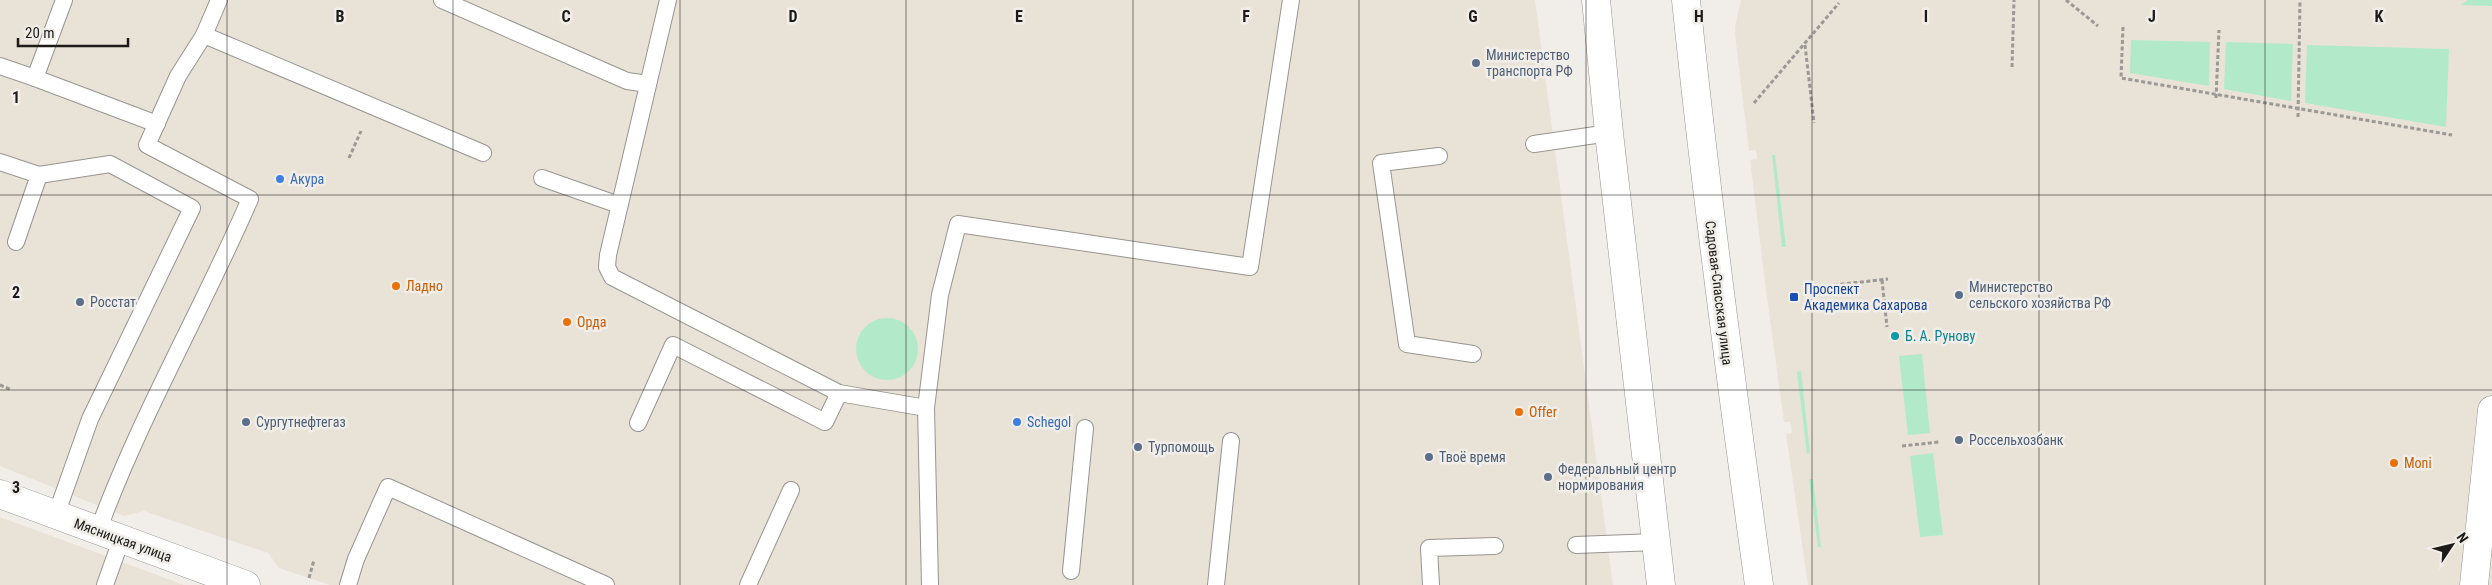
<svg xmlns="http://www.w3.org/2000/svg" width="2492" height="585" font-family="'Roboto Condensed',sans-serif">
  <style>
    .built { fill: #e9e2d6 }
    .green { fill: #b2eac9 }
    .lines { fill: none; stroke-linecap: round; stroke-linejoin: round }
    .lane-casing { stroke: #989590; stroke-width: 18 }
    .street-casing { stroke: #989590; stroke-width: 29 }
    .secondary-casing { stroke: #989590; stroke-width: 29 }
    .primary-casing { stroke: #989590; stroke-width: 29 }
    .path { stroke: #9b9995; stroke-width: 3; stroke-dasharray: 4 2.5; stroke-linecap: butt }
    .lane { stroke: #fff; stroke-width: 16 }
    .street { stroke: #fff; stroke-width: 28 }
    .secondary { stroke: #fff; stroke-width: 28 }
    .primary { stroke: #fff; stroke-width: 28 }
    .grid { fill: none; stroke: #1c1b19; stroke-width: 1; stroke-opacity: 0.55 }
    .service-dot { fill: #5c6f8a; stroke: #f1eee9; stroke-width: 2 }
    .shop-dot { fill: #3f7fe0; stroke: #f1eee9; stroke-width: 2 }
    .food-dot { fill: #e8710a; stroke: #f1eee9; stroke-width: 2 }
    .transit-dot { fill: #1a4fb4; stroke: #f1eee9; stroke-width: 2 }
    .culture-dot { fill: #0f9aa8; stroke: #f1eee9; stroke-width: 2 }
    .labels { text-anchor: middle; dominant-baseline: central; stroke-width: 5; stroke-linejoin: round; paint-order: stroke }
    .service-label { font-size: 14px; fill: #4e5e75; stroke: #f1eee9; text-anchor: start }
    .shop-label { font-size: 14px; fill: #366cbe; stroke: #f1eee9; text-anchor: start }
    .food-label { font-size: 14px; fill: #c56008; stroke: #f1eee9; text-anchor: start }
    .transit-label { font-size: 14px; fill: #164399; stroke: #f1eee9; text-anchor: start }
    .street-label { font-size: 14px; fill: #1c1b19; stroke: #f1eee9 }
    .culture-label { font-size: 14px; fill: #0d838f; stroke: #f1eee9; text-anchor: start }
    .grid-label { font-size: 16px; text-anchor: middle; font-weight: bold; fill: #1c1b19; stroke: #f1eee9; stroke-width: 5; stroke-linejoin: round; paint-order: stroke }
  </style>
  <rect width="100%" height="100%" fill="#f1eee9"/>
  <g class="built">
    <polygon points="0,0 1535,0 1613,585 330,585 279,568 268,553 144,511 124,516 0,466"/>
    <polygon points="1741,0 2492,0 2492,585 1808,585 1786,434 1792,433 1790,422 1784,422 1766,290 1750,160 1757,159 1756,150 1749,151 1736,43 1735,27"/>
    <polygon points="0,517 114,559 184,585 0,585"/>
  </g>
  <g class="green">
    <polygon points="2468,0 2492,0 2492,6 2461,5"/>
    <polygon points="2131,40 2210,42 2209,86 2130,73"/>
    <polygon points="2226,42 2293,44 2291,101 2224,89"/>
    <polygon points="2307,45 2449,49 2446,127 2305,103"/>
    <polygon points="1772,155 1775,155 1786,247 1782,247"/>
    <circle cx="887" cy="349" r="31"/>
    <polygon points="1922,354 1930,433 1908,435 1899,356"/>
    <polygon points="1801,371 1810,453 1807,454 1797,372"/>
    <polygon points="1933,453 1943,535 1920,537 1910,456"/>
    <polygon points="1809,479 1813,479 1821,547 1818,547"/>
  </g>
  <g class="lines">
    <defs>
      <g id="lane">
        <polyline points="442,0 627,81 648,84"/>
        <polyline points="668,0 608,255 607,267 612,277 839,393 926,408"/>
        <polyline points="204,35 483,153"/>
        <polyline points="0,66 35,78 64,0"/>
        <polyline points="35,78 157,124"/>
        <polyline points="1534,144 1609,133"/>
        <polyline points="1439,156 1381,163 1407,344 1473,354"/>
        <polyline points="0,162 39,175 16,242"/>
        <polyline points="39,175 110,164 192,208 90,419 56,515"/>
        <polyline points="542,178 619,205"/>
        <polyline points="638,423 673,345 825,422 839,393"/>
        <path d="M98 531C140 416 202 310 250 199L147 145 178 76 204 35 219 0"/>
        <polyline points="1576,545 1656,542"/>
        <polyline points="1071,571 1085,428"/>
        <polyline points="105,585 121,540"/>
        <polyline points="348,585 356,559 388,487 606,585"/>
        <polyline points="748,585 791,490"/>
        <polyline points="930,585 926,408 940,295 958,224 1250,267 1291,0"/>
        <polyline points="1216,585 1231,441"/>
        <polyline points="1431,585 1429,548 1495,546"/>
      </g>
      <polyline id="street" points="2474,585 2492,410"/>
      <polyline id="secondary" points="0,494 246,585"/>
      <g id="primary">
        <polyline points="1596,0 1609,133 1661,585"/>
        <path d="M1686 0C1706 196 1732 390 1759 585"/>
      </g>
    </defs>
    <use href="#lane" class="lane-casing"/>
    <use href="#street" class="street-casing"/>
    <use href="#secondary" class="secondary-casing"/>
    <use href="#primary" class="primary-casing"/>
    <g class="path">
      <polyline points="2066,0 2098,26"/>
      <polyline points="2123,27 2121,78 2452,135"/>
      <polyline points="1805,45 1814,123"/>
      <polyline points="2012,67 2014,0"/>
      <polyline points="2216,98 2219,30"/>
      <polyline points="1754,103 1839,3"/>
      <polyline points="2298,117 2300,0"/>
      <polyline points="349,158 361,131"/>
      <polyline points="1882,280 1887,327"/>
      <polyline points="1834,285 1888,279"/>
      <polyline points="0,385 12,390"/>
      <polyline points="1902,446 1939,442"/>
      <polyline points="309,578 314,560"/>
    </g>
    <use href="#lane" class="lane"/>
    <use href="#street" class="street"/>
    <use href="#secondary" class="secondary"/>
    <use href="#primary" class="primary"/>
  </g>
  <path class="grid" d="M227 0V585M453 0V585M680 0V585M906 0V585M1133 0V585M1359 0V585M1586 0V585M1812 0V585M2039 0V585M2265 0V585M0 195H2492M0 390H2492"/>
  <g class="service-dot">
    <circle cx="1476" cy="63" r="5"/>
    <circle cx="1959" cy="295" r="5"/>
    <circle cx="80" cy="302" r="5"/>
    <circle cx="246" cy="422" r="5"/>
    <circle cx="1959" cy="440" r="5"/>
    <circle cx="1138" cy="447" r="5"/>
    <circle cx="1429" cy="457" r="5"/>
    <circle cx="1548" cy="477" r="5"/>
  </g>
  <g class="shop-dot">
    <circle cx="280" cy="179" r="5"/>
    <circle cx="1017" cy="422" r="5"/>
  </g>
  <g class="food-dot">
    <circle cx="396" cy="286" r="5"/>
    <circle cx="567" cy="322" r="5"/>
    <circle cx="1519" cy="412" r="5"/>
    <circle cx="2394" cy="463" r="5"/>
  </g>
  <rect class="transit-dot" x="1789" y="292" width="10" height="10" rx="2.5"/>
  <circle class="culture-dot" cx="1895" cy="336" r="5"/>
  <g class="labels">
    <g class="service-label">
      <text x="1486" y="55">Министерство<tspan x="1486" dy="16">транспорта РФ</tspan></text>
      <text x="1969" y="287">Министерство<tspan x="1969" dy="16">сельского хозяйства РФ</tspan></text>
      <text x="90" y="302">Росстат</text>
      <text x="256" y="422">Сургутнефтегаз</text>
      <text x="1969" y="440">Россельхозбанк</text>
      <text x="1148" y="447">Турпомощь</text>
      <text x="1439" y="457">Твоё время</text>
      <text x="1558" y="469">Федеральный центр<tspan x="1558" dy="16">нормирования</tspan></text>
    </g>
    <g class="shop-label">
      <text x="290" y="179">Акура</text>
      <text x="1027" y="422">Schegol</text>
    </g>
    <g class="food-label">
      <text x="406" y="286">Ладно</text>
      <text x="577" y="322">Орда</text>
      <text x="1529" y="412">Offer</text>
      <text x="2404" y="463">Moni</text>
    </g>
    <g class="transit-label">
      <text x="1804" y="289">Проспект<tspan x="1804" dy="16">Академика Сахарова</tspan></text>
    </g>
    <g class="street-label">
      <text transform="translate(1719 293) rotate(83)">Садовая-Спасская улица</text>
      <text transform="translate(123 540) rotate(20)">Мясницкая улица</text>
    </g>
    <g class="culture-label">
      <text x="1905" y="336">Б. А. Рунову</text>
    </g>
  </g>
  <g class="grid-label">
    <text x="340" y="22">B</text>
    <text x="566" y="22">C</text>
    <text x="793" y="22">D</text>
    <text x="1019" y="22">E</text>
    <text x="1246" y="22">F</text>
    <text x="1473" y="22">G</text>
    <text x="1699" y="22">H</text>
    <text x="1926" y="22">I</text>
    <text x="2152" y="22">J</text>
    <text x="2379" y="22">K</text>
    <text x="16" y="103">1</text>
    <text x="16" y="298">2</text>
    <text x="16" y="493">3</text>
  </g>
  <g transform="translate(2452 545) rotate(55)" stroke="#f1eee9" stroke-width="4" paint-order="stroke">
  <path d="M0-4L9 19L0 12L-9 19Z" fill="#1c1b19"/>
  <text y="-8" font-size="14" font-weight="bold" text-anchor="middle" fill="#1c1b19">N</text>
  </g>
  <path d="M18 38v8h110v-8" fill="none" stroke="#1c1b19" stroke-width="2.5"/>
  <text x="25" y="38" font-size="15" fill="#1c1b19" stroke="#f1eee9" stroke-width="4" paint-order="stroke">20 m</text>
</svg>
